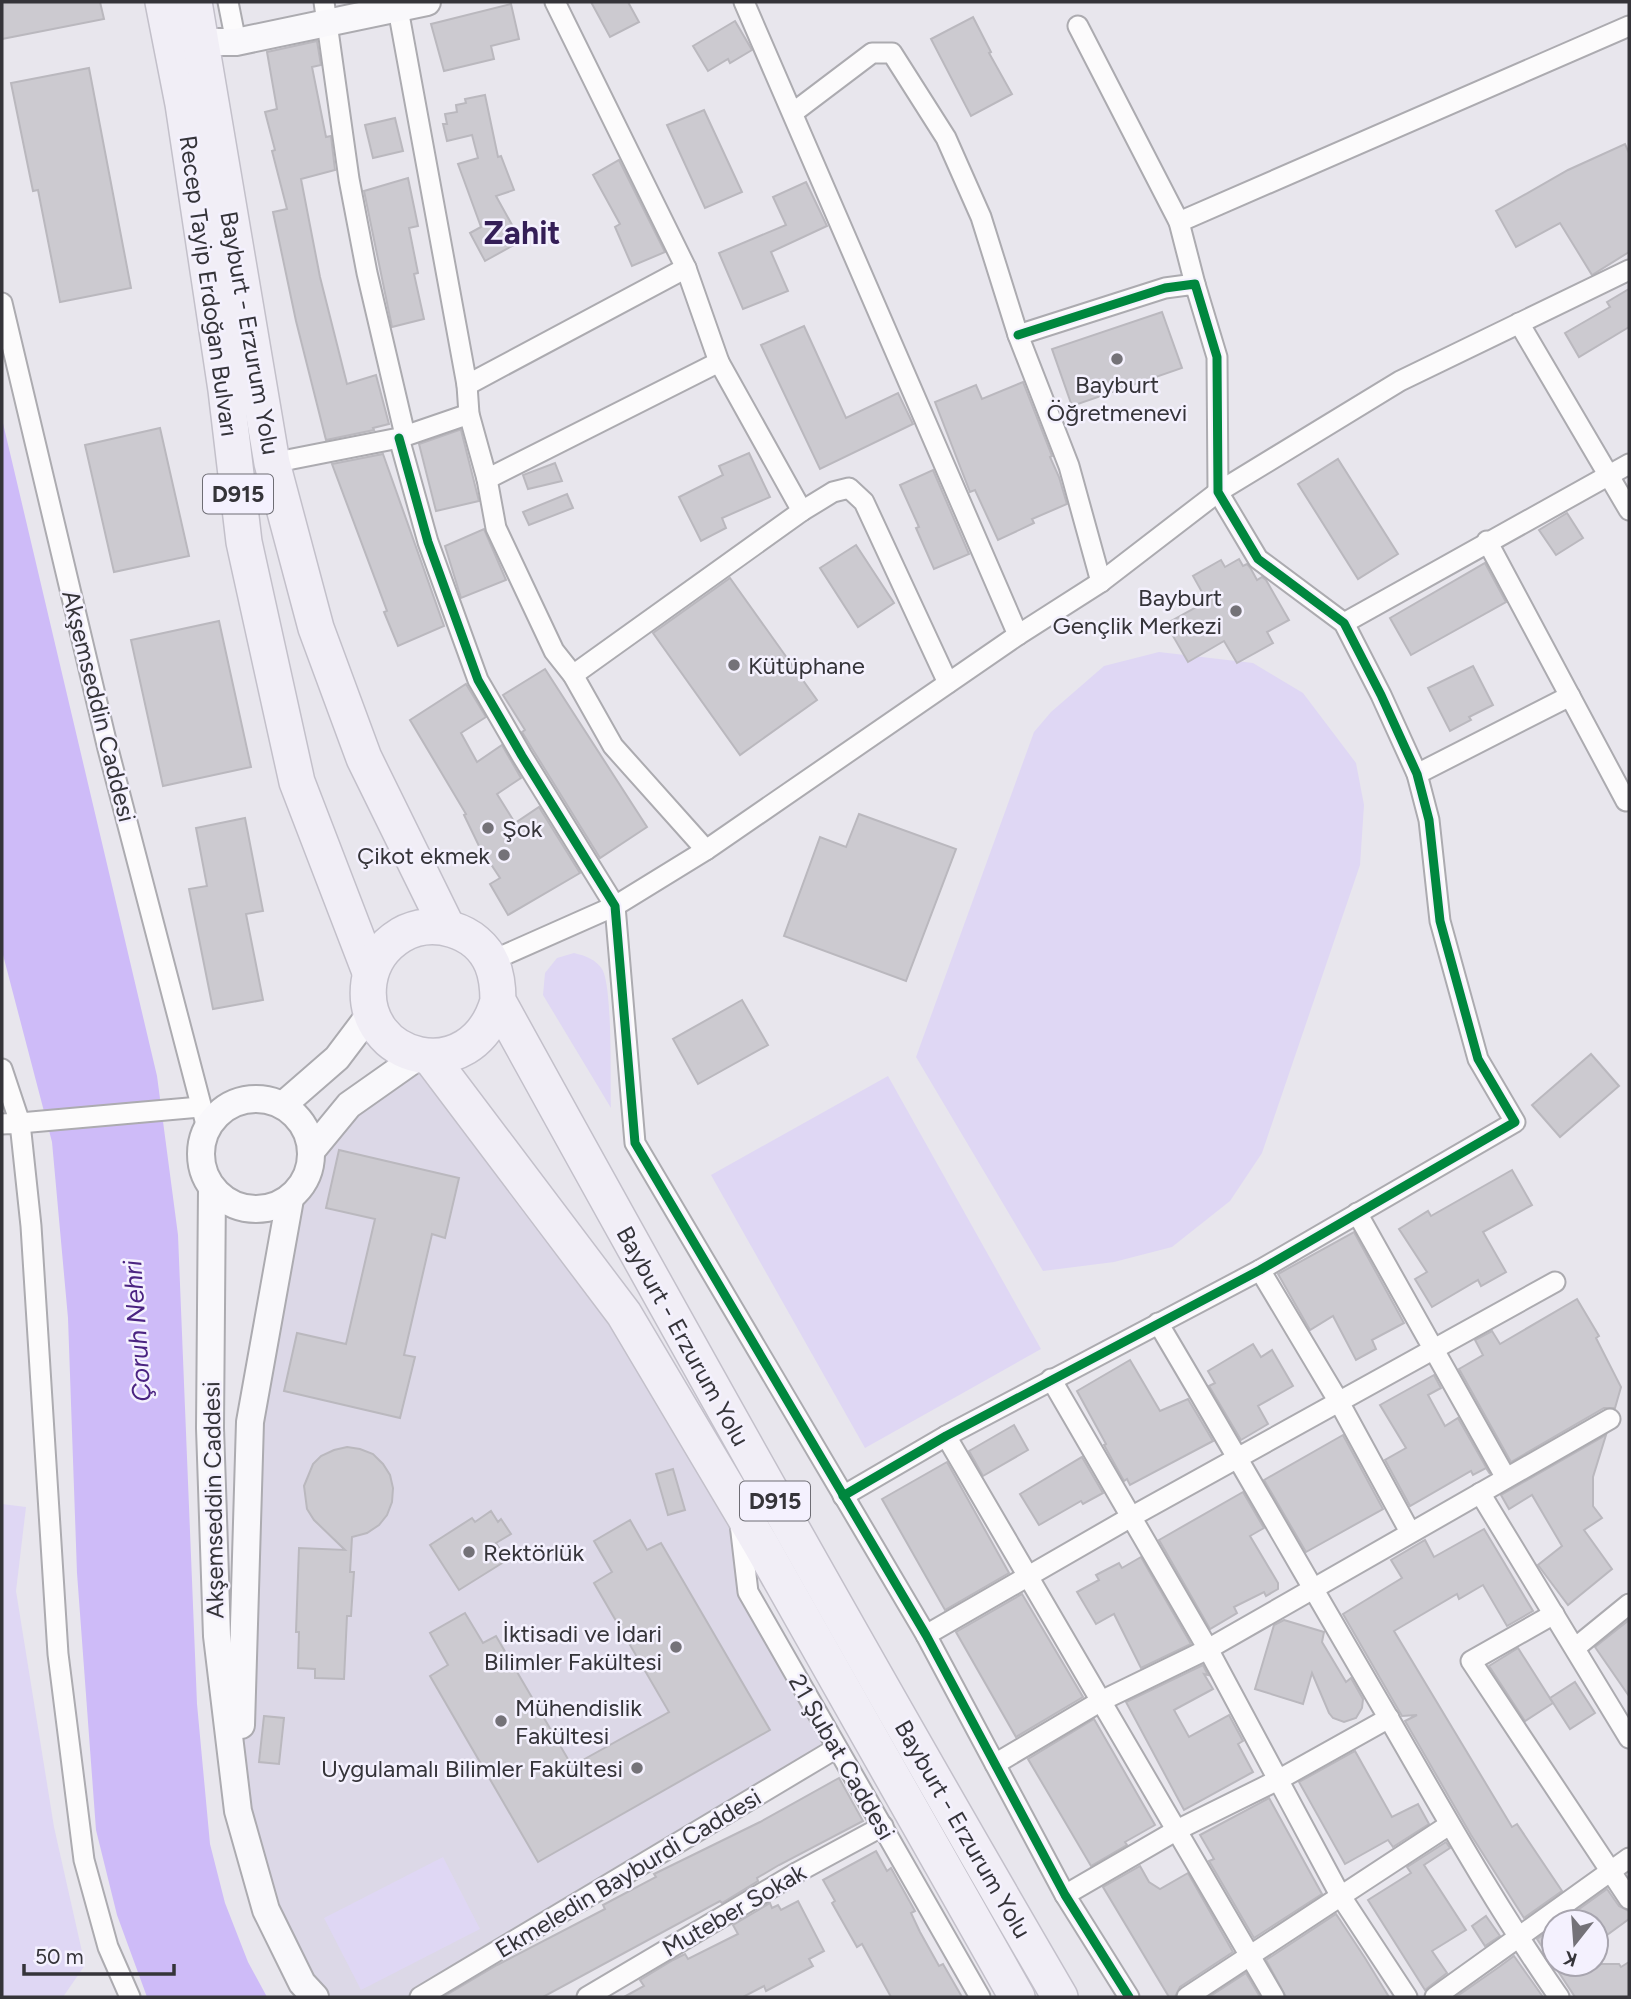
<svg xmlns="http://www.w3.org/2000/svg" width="1631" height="1999" font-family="Figtree,sans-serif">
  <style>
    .built { fill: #dcd8e7 }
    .green { fill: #dfd7f4 }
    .water { fill: #cebbf8 }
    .building { fill: #cccad0; stroke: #bab8be; stroke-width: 2 }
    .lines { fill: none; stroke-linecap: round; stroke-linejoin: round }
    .street-casing { stroke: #acabb0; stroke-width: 23 }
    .secondary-casing { stroke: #acabb0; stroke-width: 30 }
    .highway-casing { stroke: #c3c0ca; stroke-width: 38 }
    .street { stroke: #fcfbfc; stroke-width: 19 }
    .secondary { stroke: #f9f8fb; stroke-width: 26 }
    .highway { stroke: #f1eef6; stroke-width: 35 }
    .cycleway-casing { stroke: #f4f1fe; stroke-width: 13 }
    .cycleway { stroke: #00873e; stroke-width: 9 }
    .poi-dot { fill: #747278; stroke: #f4f1fe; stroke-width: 2.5 }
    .labels { text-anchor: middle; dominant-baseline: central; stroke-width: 5; stroke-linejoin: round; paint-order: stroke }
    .shield { fill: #f4f1fe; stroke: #6e6d74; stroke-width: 2 }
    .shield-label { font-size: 23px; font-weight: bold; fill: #353439 }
    .street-label { font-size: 24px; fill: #353439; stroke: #f4f1fe }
    .poi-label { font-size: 24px; fill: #353439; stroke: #f4f1fe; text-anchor: end }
    .water-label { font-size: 26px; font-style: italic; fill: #4a2381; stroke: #f4f1fe }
    .district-label { font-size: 32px; font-weight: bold; fill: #341e57; stroke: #f4f1fe }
  </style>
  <rect width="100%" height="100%" fill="#e8e6ed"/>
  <polygon class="built" points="420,1055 726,1485 748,1593 835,1749 420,1997 315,1997 266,1910 239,1750 250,1422 290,1199 303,1185 310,1169 312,1150"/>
  <g class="green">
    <polygon points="1159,652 1253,663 1303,693 1356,763 1364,805 1360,865 1262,1153 1230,1201 1172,1247 1114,1262 1043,1271 916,1057 1034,732 1051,712 1104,666"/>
    <path d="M574 953C586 956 595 959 602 969 613 987 610 1082 611 1108L543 995 545 973 557 958Z"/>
    <polygon points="888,1076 1041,1349 865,1448 711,1175"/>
    <polygon points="2,1504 26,1507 16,1591 54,1827 85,1965 63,1997 2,1997"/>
    <polygon points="443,1857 480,1929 361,1990 324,1918"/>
  </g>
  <polygon class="water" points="2,419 157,1076 178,1235 197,1704 210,1844 225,1903 248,1962 267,1997 147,1997 117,1915 96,1830 77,1573 68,1318 52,1142 2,951"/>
  <g class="building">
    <polygon points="2,2 100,2 104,19 2,39"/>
    <polygon points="591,2 628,2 639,22 610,37"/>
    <polygon points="511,4 519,39 491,46 494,59 444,71 431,24"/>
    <polygon points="973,17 991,52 989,53 1012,94 971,116 931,39"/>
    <polygon points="735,21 752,50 730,63 728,59 708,71 693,46"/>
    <polygon points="317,41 321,65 312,67 326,137 331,136 335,170 301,179 320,277 347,384 376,375 389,424 373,428 374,430 326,440 296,321 273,212 287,209 272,151 275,150 265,112 277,109 267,52"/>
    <polygon points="89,68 131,288 60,302 38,190 33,191 11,83"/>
    <polygon points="485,95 498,157 501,156 514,190 496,196 521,241 485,261 470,233 481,227 458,164 478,158 472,135 447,141 443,124 447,124 445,114 457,112 456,105 466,103 465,99"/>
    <polygon points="704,110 742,192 705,208 667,125"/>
    <polygon points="395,118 403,151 373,158 365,125"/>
    <polygon points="1625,144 1629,153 1629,252 1592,275 1560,223 1516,247 1496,211 1568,170"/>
    <polygon points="619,160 665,252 632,266 615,227 620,224 593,175"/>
    <polygon points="408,178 418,226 409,228 418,273 414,274 424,319 392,327 364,191"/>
    <polygon points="806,182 827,226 771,252 788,291 743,309 719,253 786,225 773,197"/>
    <polygon points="1629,289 1629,327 1579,357 1565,333 1610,307 1607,302"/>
    <polygon points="1162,312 1182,368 1072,406 1052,349"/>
    <polygon points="804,326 846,418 898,393 913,424 820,469 761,345"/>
    <polygon points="1023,382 1052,456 1050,457 1059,477 1067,504 1032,519 1034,523 998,540 975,490 970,492 935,402 976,385 982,399"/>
    <polygon points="160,428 189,556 114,572 85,445"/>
    <polygon points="459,430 461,430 479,501 436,511 419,444"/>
    <polygon points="749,453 770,497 722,518 726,528 701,541 679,497 723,475 719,466"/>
    <polygon points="383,454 444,626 398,646 384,612 387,611 332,464"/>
    <polygon points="1338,459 1398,554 1358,579 1298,484"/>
    <polygon points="555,463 562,481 528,489 523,475"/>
    <polygon points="933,470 969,554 934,569 916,528 919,527 900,485"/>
    <polygon points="567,494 573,508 529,525 523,512"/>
    <polygon points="1567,513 1583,538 1556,555 1539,530"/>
    <polygon points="484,529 506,580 461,598 445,546"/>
    <polygon points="856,545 894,603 858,627 820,568"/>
    <polygon points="1239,559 1243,566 1247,564 1251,569 1257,580 1262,577 1266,580 1289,620 1267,632 1273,643 1237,663 1224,641 1188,662 1166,624 1207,601 1193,576 1221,560 1225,567"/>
    <polygon points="1485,563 1506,602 1411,655 1390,618"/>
    <polygon points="730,578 817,700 740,755 653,633"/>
    <polygon points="219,621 251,767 163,786 131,640"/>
    <polygon points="1473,666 1493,705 1469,717 1471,720 1450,731 1428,688"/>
    <polygon points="545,669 647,827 600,858 533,750 522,732 525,730 503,695"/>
    <polygon points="466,684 486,717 461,733 477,762 502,745 521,778 497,794 515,823 539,807 580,873 508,915 490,884 500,878 479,846 464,815 466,814 410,720"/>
    <polygon points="859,814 956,849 906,981 784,936 820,837 846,847"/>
    <polygon points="245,818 263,911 246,914 263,1000 213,1009 189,889 207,886 196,828"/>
    <polygon points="742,1000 768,1045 698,1084 673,1039"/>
    <polygon points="1591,1054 1619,1086 1560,1137 1532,1105"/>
    <polygon points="339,1150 459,1178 445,1238 432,1234 404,1355 415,1357 400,1418 284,1391 297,1333 346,1344 375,1219 326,1208"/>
    <polygon points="1512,1170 1532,1205 1483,1232 1506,1272 1481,1286 1478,1280 1432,1307 1415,1279 1427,1272 1399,1229 1428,1211 1431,1216"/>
    <polygon points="1354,1232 1404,1323 1372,1340 1376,1349 1356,1360 1333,1316 1310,1330 1278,1274"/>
    <polygon points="1577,1299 1599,1336 1596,1338 1621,1387 1615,1408 1604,1408 1511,1462 1459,1369 1483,1355 1475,1340 1492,1331 1500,1344"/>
    <polygon points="1253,1344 1261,1357 1272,1350 1293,1386 1258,1406 1268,1424 1241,1440 1209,1386 1215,1383 1208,1371"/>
    <polygon points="1130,1360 1160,1411 1188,1399 1213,1441 1130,1485 1127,1479 1124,1481 1104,1445 1106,1444 1077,1391"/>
    <polygon points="1434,1375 1441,1388 1428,1395 1445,1426 1458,1418 1490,1474 1486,1468 1473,1475 1471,1471 1410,1506 1385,1460 1406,1448 1380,1405"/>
    <polygon points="1014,1425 1028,1450 983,1476 969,1451"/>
    <polygon points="1343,1435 1383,1509 1306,1552 1264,1480"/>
    <polygon points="1606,1435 1593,1477 1593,1506 1602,1518 1584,1530 1612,1569 1568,1605 1538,1565 1562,1546 1532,1495 1509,1509 1501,1495"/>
    <polygon points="347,1447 360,1449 373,1454 383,1464 390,1475 393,1488 392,1502 387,1515 379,1525 367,1533 352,1537 350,1572 354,1572 351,1616 347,1616 344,1679 315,1678 315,1669 298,1668 299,1632 296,1632 299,1548 345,1550 314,1520 307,1509 304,1486 313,1464 321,1456 334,1450"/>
    <polygon points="1082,1457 1103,1493 1083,1504 1081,1501 1039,1525 1020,1494"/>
    <polygon points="947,1462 1009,1573 945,1610 882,1499"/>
    <polygon points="673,1469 685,1510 668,1515 656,1474"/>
    <polygon points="1243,1492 1264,1528 1250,1536 1278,1583 1278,1589 1266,1596 1264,1592 1234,1607 1237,1613 1210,1629 1159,1540"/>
    <polygon points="491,1511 498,1522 501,1519 511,1534 496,1543 507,1560 459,1590 430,1545 472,1518 475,1522"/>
    <polygon points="630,1520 647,1550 661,1543 770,1730 538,1862 430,1676 448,1665 430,1633 465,1613 483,1643 496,1636 572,1766 669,1712 594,1583 612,1572 594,1541"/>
    <polygon points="1484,1529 1533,1611 1507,1626 1483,1585 1459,1599 1457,1594 1394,1631 1512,1827 1517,1824 1562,1891 1524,1918 1471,1835 1405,1721 1417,1715 1402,1716 1343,1614 1402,1578 1391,1560 1425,1540 1434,1557"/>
    <polygon points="1141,1557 1191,1644 1141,1668 1114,1614 1096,1624 1077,1592 1099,1580 1096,1575 1119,1563 1122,1568"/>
    <polygon points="1022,1594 1083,1697 1016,1737 956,1632"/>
    <polygon points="1284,1620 1324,1632 1322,1642 1346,1682 1351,1678 1363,1699 1362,1708 1356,1718 1344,1722 1333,1718 1329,1713 1312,1673 1303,1704 1255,1689 1274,1625"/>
    <polygon points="1629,1620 1629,1696 1595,1647"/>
    <polygon points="1518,1648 1553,1703 1525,1721 1489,1666"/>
    <polygon points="1203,1665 1208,1675 1204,1674 1213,1689 1174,1710 1189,1737 1229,1715 1243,1741 1238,1744 1253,1772 1184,1810 1126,1702"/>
    <polygon points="1575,1682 1595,1713 1570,1729 1550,1698"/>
    <polygon points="264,1716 284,1718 279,1764 259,1762"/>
    <polygon points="1094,1719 1155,1825 1125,1842 1127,1845 1091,1866 1028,1759"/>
    <polygon points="1355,1751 1392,1817 1418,1804 1429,1824 1393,1847 1388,1840 1345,1864 1299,1782"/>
    <polygon points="839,1778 863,1821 779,1865 757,1878 758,1881 722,1903 720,1901 543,1997 443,1997 497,1965 605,1909 603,1905 656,1877 654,1874 760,1822"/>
    <polygon points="1269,1798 1322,1894 1254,1938 1209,1861 1214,1859 1200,1835"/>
    <polygon points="1446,1842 1450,1848 1424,1865 1466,1930 1432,1951 1447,1973 1425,1990 1368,1900 1411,1873 1407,1867"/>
    <polygon points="876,1851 887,1871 891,1868 915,1911 911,1913 920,1932 939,1966 943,1964 962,1997 891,1997 862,1944 857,1947 832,1903 835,1901 823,1880"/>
    <polygon points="1140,1866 1149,1882 1160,1889 1188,1873 1233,1952 1180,1987 1175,1997 1169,1997 1103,1887"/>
    <polygon points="1607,1889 1619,1906 1629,1911 1629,1919 1596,1943 1596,1922 1561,1922"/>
    <polygon points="798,1901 824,1951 809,1959 813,1966 766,1991 764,1986 743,1997 624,1997 644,1986 640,1980 673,1960 685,1954 688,1959 738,1934 733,1925 770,1903 772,1908 778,1905 781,1910"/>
    <polygon points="1336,1914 1365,1958 1389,1997 1286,1997 1266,1960"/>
    <polygon points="1486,1916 1500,1936 1485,1946 1472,1926"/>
    <polygon points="1554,1927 1554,1964 1619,1964 1621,1967 1629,1962 1629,1997 1575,1997 1537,1939"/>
    <polygon points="1514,1956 1543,1997 1456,1997 1499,1967"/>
    <polygon points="1246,1973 1260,1997 1209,1997"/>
  </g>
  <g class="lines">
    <defs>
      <g id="street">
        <polyline points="228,2 236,42"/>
        <polyline points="324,2 349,179 367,273 405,435"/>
        <polyline points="555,2 686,268 719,362 802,511"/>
        <polyline points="744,2 1018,635"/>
        <polyline points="398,9 467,385 469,414 487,479 496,528 554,651 573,675 613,746 706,850"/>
        <polyline points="1078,26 1179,222 1195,284"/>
        <polyline points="794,112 872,53 892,53 946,138 981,217 1018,335 1069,466 1101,582"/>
        <polyline points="1179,222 1629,26"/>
        <polyline points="2,303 108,749 207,1128"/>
        <polyline points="1519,323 1629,510"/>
        <polyline points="467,385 686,268"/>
        <polyline points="399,438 428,542 478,680 522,756 615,906 635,1143 926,1635 1065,1895 1129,1997"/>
        <polyline points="272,463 399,438 469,414"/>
        <polyline points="487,479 719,362"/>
        <polyline points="1487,541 1626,801"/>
        <polyline points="1344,623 1629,464"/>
        <polyline points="573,675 802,511 833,492 849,488 864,502 948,683"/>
        <polyline points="1417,774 1570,696"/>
        <polyline points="491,961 615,906 706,850 1018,635 1101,582 1218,492 1400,381 1629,270"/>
        <polyline points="2,1069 20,1123 200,1107"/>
        <polyline points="2,1124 20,1123 31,1226 58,1654 84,1860 108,1947 130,1997"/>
        <polyline points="1357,1213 1506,1478"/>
        <polyline points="1260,1270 1339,1402 1410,1532"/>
        <path d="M1158 1323C1236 1454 1311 1586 1388 1717 1443 1812 1496 1907 1559 1997"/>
        <polyline points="1051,1379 1208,1649 1340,1895 1407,1997"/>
        <polyline points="946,1436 1274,1997"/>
        <polyline points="1480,1493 1629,1738"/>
        <polyline points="843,1496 946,1436 1260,1270 1515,1122 1478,1059 1440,921 1429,820 1417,774 1381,695 1344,623 1258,559 1218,492 1217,357 1195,284 1165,288 1018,335"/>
        <polyline points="740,1524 748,1592 980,1997"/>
        <polyline points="1554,1614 1471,1661 1629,1899"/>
        <polyline points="926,1635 1131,1517 1555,1282"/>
        <polyline points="1575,1648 1629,1604"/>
        <polyline points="995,1764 1101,1701 1208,1649 1610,1419"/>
        <polyline points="1065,1895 1177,1830 1278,1780 1389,1718"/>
        <polyline points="420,1997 835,1749"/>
        <polyline points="587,1997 798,1872 883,1826"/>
        <polyline points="1187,1997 1449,1825"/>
        <polyline points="1435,1997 1629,1858"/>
      </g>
      <g id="secondary">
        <polyline points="201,42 236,42 427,2"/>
        <circle cx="256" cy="1154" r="55"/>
        <polyline points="283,1105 337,1058 371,1013"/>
        <polyline points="312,1150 349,1105 420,1055"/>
        <polyline points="212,1188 210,1428 217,1636 238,1811 266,1910 302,1983 315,1997"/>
        <polyline points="241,1725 250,1422 290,1199"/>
      </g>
      <g id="highway">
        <polyline points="163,2 183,104 226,390 244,542 297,782 370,972"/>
        <polyline points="194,2 272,463 316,628 364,758 447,927"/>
        <path d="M498 1001C472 1091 358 1061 369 982 372 962 383 946 401 935 432 917 477 929 492 964 497 976 498 987 498 1001 682 1335 868 1668 1060 1997"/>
        <polyline points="430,1057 624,1314 760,1543 1017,1997"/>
      </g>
    </defs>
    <use href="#street" class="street-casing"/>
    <use href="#secondary" class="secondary-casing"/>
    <use href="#highway" class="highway-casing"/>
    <use href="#street" class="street"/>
    <use href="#secondary" class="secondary"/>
    <use href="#highway" class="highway"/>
    <defs>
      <g id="cycleway">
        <polyline points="399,438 428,542 478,680 522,756 615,906 635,1143 926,1635 1065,1895 1129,1997"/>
        <polyline points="843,1496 946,1436 1260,1270 1515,1122 1478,1059 1440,921 1429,820 1417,774 1381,695 1344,623 1258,559 1218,492 1217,357 1195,284 1165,288 1018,335"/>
      </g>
    </defs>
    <use href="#cycleway" class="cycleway-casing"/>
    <use href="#cycleway" class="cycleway"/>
  </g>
  <g class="poi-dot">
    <circle cx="1117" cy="359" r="7"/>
    <circle cx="1236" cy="611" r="7"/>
    <circle cx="734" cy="665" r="7"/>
    <circle cx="488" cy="828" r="7"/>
    <circle cx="504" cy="855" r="7"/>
    <circle cx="469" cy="1552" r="7"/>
    <circle cx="676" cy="1647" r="7"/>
    <circle cx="501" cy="1721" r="7"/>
    <circle cx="637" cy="1768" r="7"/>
  </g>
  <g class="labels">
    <g class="shield">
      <rect x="203" y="474.5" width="70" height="39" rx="5"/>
      <rect x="740" y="1481.5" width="70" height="39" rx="5"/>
    </g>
    <g class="shield-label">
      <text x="238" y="494">D915</text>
      <text x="775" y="1501">D915</text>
    </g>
    <g class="street-label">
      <text transform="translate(209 286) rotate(82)">Recep Tayip Erdoğan Bulvarı</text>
      <text transform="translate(250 333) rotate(80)">Bayburt - Erzurum Yolu</text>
      <text transform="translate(99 706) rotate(76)">Akşemseddin Caddesi</text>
      <text transform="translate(683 1336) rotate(61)">Bayburt - Erzurum Yolu</text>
      <text transform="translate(213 1500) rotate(-91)">Akşemseddin Caddesi</text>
      <text transform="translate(842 1757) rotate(60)">21 Şubat Caddesi</text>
      <text transform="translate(963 1829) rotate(60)">Bayburt - Erzurum Yolu</text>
      <text transform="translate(628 1873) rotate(-31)">Ekmeledin Bayburdi Caddesi</text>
      <text transform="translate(734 1910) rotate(-30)">Muteber Sokak</text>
    </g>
    <g class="poi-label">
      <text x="1117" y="384" text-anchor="middle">Bayburt<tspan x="1117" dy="28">Öğretmenevi</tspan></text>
      <text x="1222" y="597">Bayburt<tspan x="1222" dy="28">Gençlik Merkezi</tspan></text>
      <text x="748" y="665" text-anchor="start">Kütüphane</text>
      <text x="502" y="828" text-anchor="start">Şok</text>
      <text x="490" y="855">Çikot ekmek</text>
      <text x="483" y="1552" text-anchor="start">Rektörlük</text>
      <text x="662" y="1633">İktisadi ve İdari<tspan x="662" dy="28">Bilimler Fakültesi</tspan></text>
      <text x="515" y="1707" text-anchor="start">Mühendislik<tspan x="515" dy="28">Fakültesi</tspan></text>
      <text x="623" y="1768">Uygulamalı Bilimler Fakültesi</text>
    </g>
    <g class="water-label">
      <text transform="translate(137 1331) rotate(-94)">Çoruh Nehri</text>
    </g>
    <g class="district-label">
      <text x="522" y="233">Zahit</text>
    </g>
  </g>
  <rect width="1631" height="1999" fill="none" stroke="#353439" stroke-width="7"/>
  <g transform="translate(1575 1943) rotate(197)"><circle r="33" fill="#f4f1fe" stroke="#a8a5af" stroke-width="2"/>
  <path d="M0-5L12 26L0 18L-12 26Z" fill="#747278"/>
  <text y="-10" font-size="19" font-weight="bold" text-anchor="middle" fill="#353439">K</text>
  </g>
  <path d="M24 1964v10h150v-10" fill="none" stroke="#353439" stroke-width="3.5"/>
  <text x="35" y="1964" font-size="21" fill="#353439" stroke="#f4f1fe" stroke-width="5" paint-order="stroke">50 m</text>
</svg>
